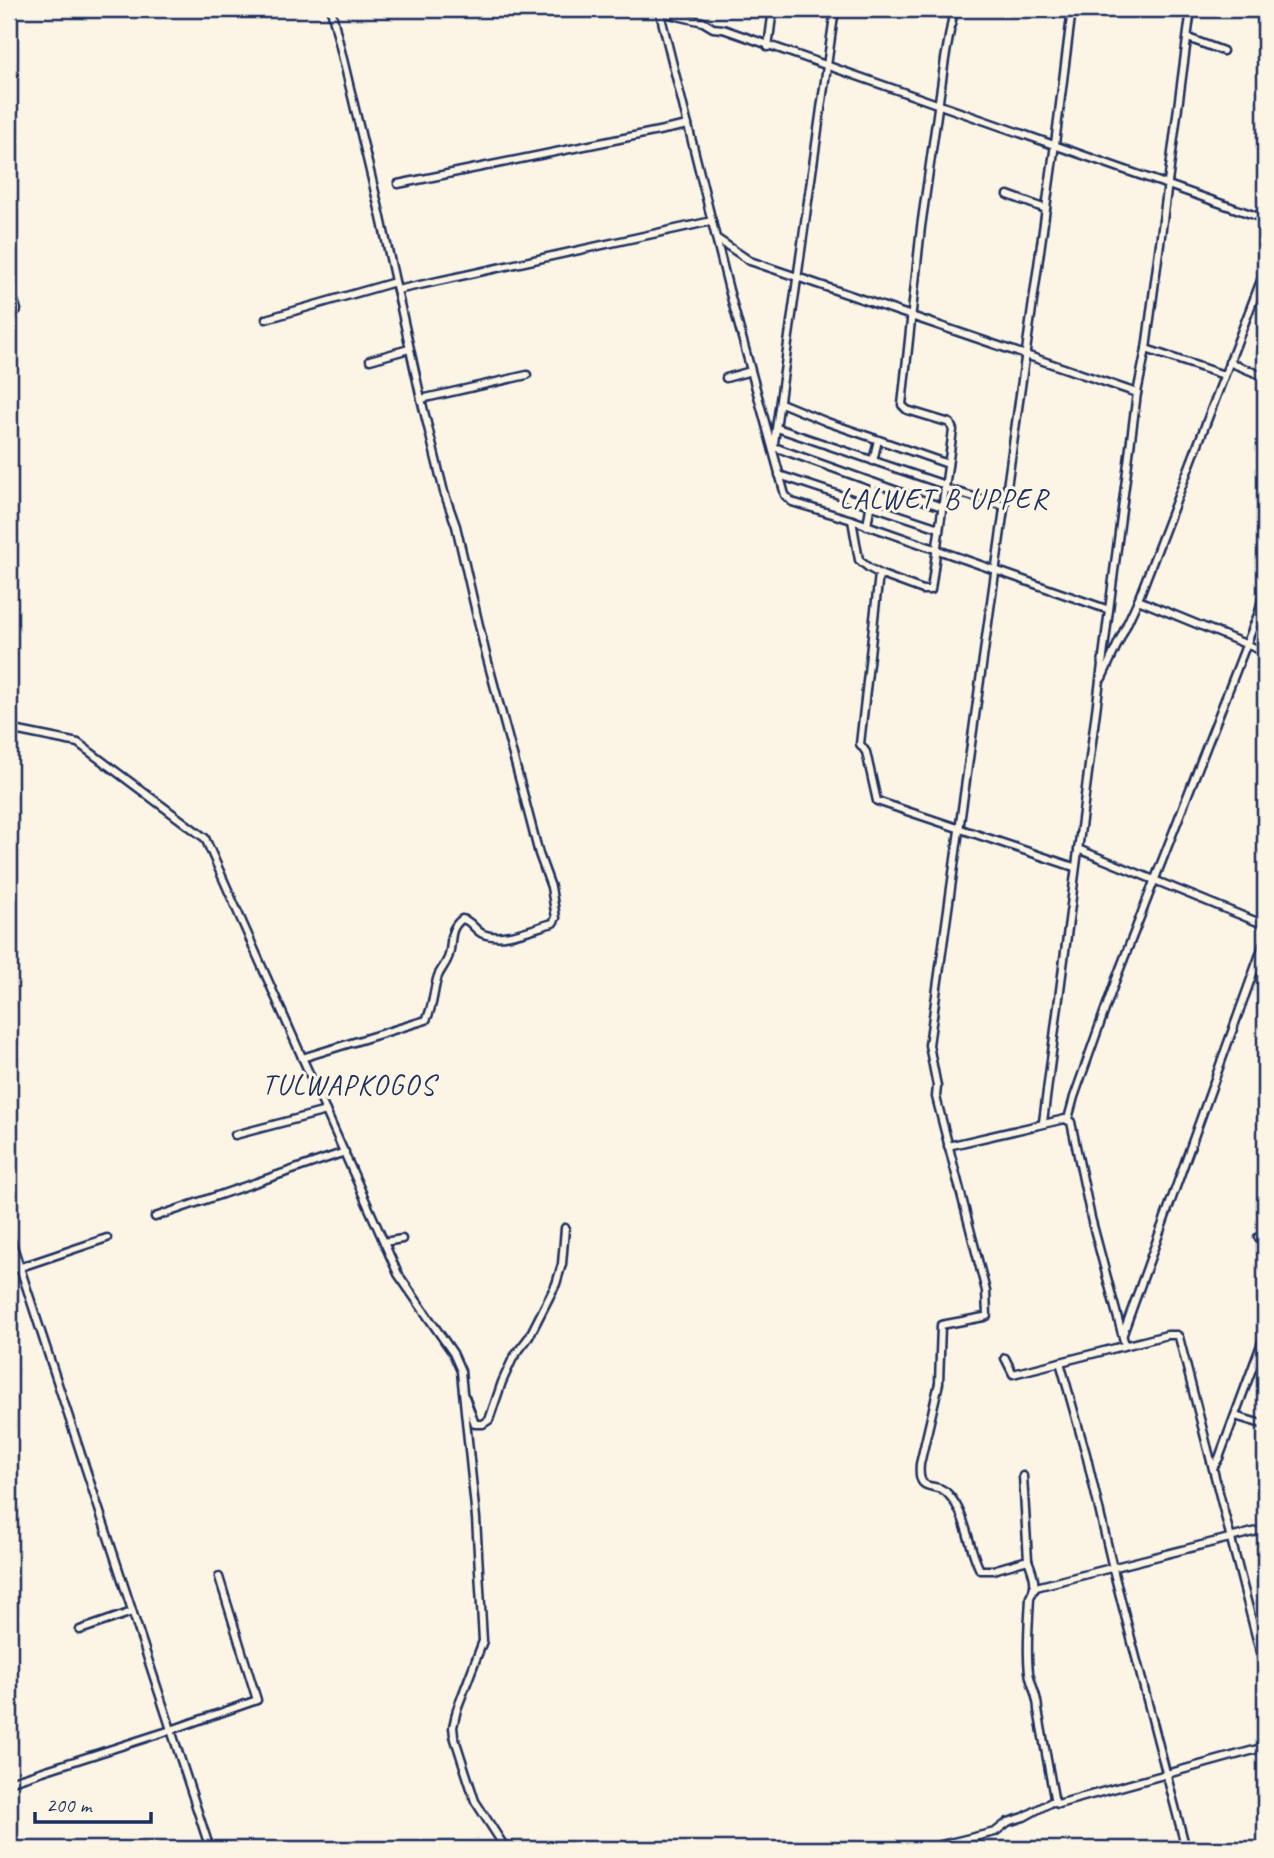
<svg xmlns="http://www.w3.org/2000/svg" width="1274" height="1858" font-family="Caveat,sans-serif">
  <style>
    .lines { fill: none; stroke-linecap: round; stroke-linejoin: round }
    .minor-casing { stroke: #1b2f5e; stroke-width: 11 }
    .minor { stroke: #fcf5e5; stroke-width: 6 }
    .labels { text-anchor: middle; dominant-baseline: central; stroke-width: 6; stroke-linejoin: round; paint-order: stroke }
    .quarter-label { font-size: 28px; letter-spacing: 2px; fill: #1b2f5e; stroke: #fcf5e5 }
  </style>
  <rect width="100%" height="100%" fill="#fcf5e5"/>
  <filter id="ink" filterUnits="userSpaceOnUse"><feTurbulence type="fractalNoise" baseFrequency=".0143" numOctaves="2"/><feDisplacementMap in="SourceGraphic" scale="14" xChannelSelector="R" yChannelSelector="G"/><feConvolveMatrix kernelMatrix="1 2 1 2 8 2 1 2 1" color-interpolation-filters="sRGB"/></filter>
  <g filter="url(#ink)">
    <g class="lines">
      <defs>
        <g id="minor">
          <polyline points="659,9 729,290 785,495 792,502 852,520 1109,610"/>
          <polyline points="544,10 551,9"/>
          <polyline points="660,12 703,22 713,28 723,29 1265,219"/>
          <polyline points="1188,38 1223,51"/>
          <polyline points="768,47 773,9"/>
          <polyline points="398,184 688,125"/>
          <polyline points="1008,195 1046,209"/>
          <polyline points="716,238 750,261 1137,393"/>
          <polyline points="9,285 17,310"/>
          <polyline points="397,290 712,221"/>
          <polyline points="266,319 395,282"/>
          <polyline points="1146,349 1224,375"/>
          <polyline points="370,360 409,349"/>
          <polyline points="1229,362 1265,377"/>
          <polyline points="726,378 751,371"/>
          <polyline points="421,399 527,375"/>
          <polyline points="781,403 827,422 948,464"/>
          <polyline points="777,428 945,485"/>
          <polyline points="774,447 942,507"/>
          <polyline points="773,450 835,9"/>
          <polyline points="873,461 878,440"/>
          <polyline points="779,475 939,528"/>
          <polyline points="944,488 1004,506"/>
          <polyline points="852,520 859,560 869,568 882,575 923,590 931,590 953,430 950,423 907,410 902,405 921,227 945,59 954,9"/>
          <polyline points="867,526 874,483"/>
          <polyline points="879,574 860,744 866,752 877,801 1074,867"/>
          <polyline points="1138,600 1265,652"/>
          <polyline points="1102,678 1138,600 1265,270"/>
          <polyline points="9,729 78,743 205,838 398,1274 453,1353 461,1371 462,1382 476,1518 483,1641 457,1709 453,1727 454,1736 475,1801 506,1849"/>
          <polyline points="1078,849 1265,925"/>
          <path d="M302 1058 426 1020C434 1006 433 990 438 976 441 969 447 963 449 955 453 940 448 930 462 919 471 920 474 930 483 934 503 942 533 928 553 923L556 918 551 887 539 854 522 789 485 651 456 526 444 492 421 399 380 213 331 9"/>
          <polyline points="1068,1119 1074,1097 1116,979 1259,612 1265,586"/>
          <polyline points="1043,1122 1137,393 1146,349 1191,9"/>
          <polyline points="235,1135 326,1111"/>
          <polyline points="948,1146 1065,1119 1071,1122 1091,1218 1125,1345"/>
          <polyline points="155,1217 345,1152"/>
          <polyline points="9,1234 210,1849"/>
          <polyline points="1258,1237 1265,1240"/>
          <polyline points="384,1242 402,1239"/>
          <polyline points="9,1271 107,1238"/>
          <polyline points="1123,1334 1265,940"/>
          <polyline points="1005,1358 1013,1374 1167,1335 1177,1335 1179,1337 1265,1671"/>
          <polyline points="1060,1362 1086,1454 1115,1577 1186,1849"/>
          <polyline points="465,1397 475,1424 483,1424 489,1420 502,1382 513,1358 529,1337 556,1284 562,1264 565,1228"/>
          <polyline points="1235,1416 1265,1425"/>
          <polyline points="1213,1468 1219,1458 1265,1334"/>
          <path d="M1023 1476 1028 1560 993 1570H980C968 1547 967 1515 949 1495 936 1479 917 1497 920 1464L939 1383 941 1325 984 1317 987 1316 986 1291 936 1097 937 1086 929 1045 1055 144 1072 9"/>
          <path d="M1028 1560C1033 1573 1038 1585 1030 1597 1029 1622 1026 1647 1029 1672 1031 1686 1038 1696 1038 1710L1055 1803 1058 1804 1265 1747"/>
          <polyline points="1035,1589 1036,1587 1265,1529"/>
          <polyline points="80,1630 132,1612"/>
          <polyline points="9,1782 171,1730 257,1700 219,1577"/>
          <polyline points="9,1835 13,1849"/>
          <polyline points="924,1849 995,1832 1008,1822 1024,1817 1055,1800"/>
        </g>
      </defs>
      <use href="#minor" class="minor-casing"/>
      <use href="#minor" class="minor"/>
    </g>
  </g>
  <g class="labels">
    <g class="quarter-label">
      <text x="944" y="498">LALWET B UPPER</text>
      <text x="349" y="1084">TULWAPKOGOS</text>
    </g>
  </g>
  <rect width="1274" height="1858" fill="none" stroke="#fcf5e5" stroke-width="35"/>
  <rect x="18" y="18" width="1239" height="1823" fill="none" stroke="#1b2f5e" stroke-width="2.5" filter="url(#ink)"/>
  <path d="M35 1812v10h116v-10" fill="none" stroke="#1b2f5e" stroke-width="3.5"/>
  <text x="46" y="1812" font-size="21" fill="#1b2f5e" stroke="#fcf5e5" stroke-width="5" paint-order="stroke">200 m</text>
</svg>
